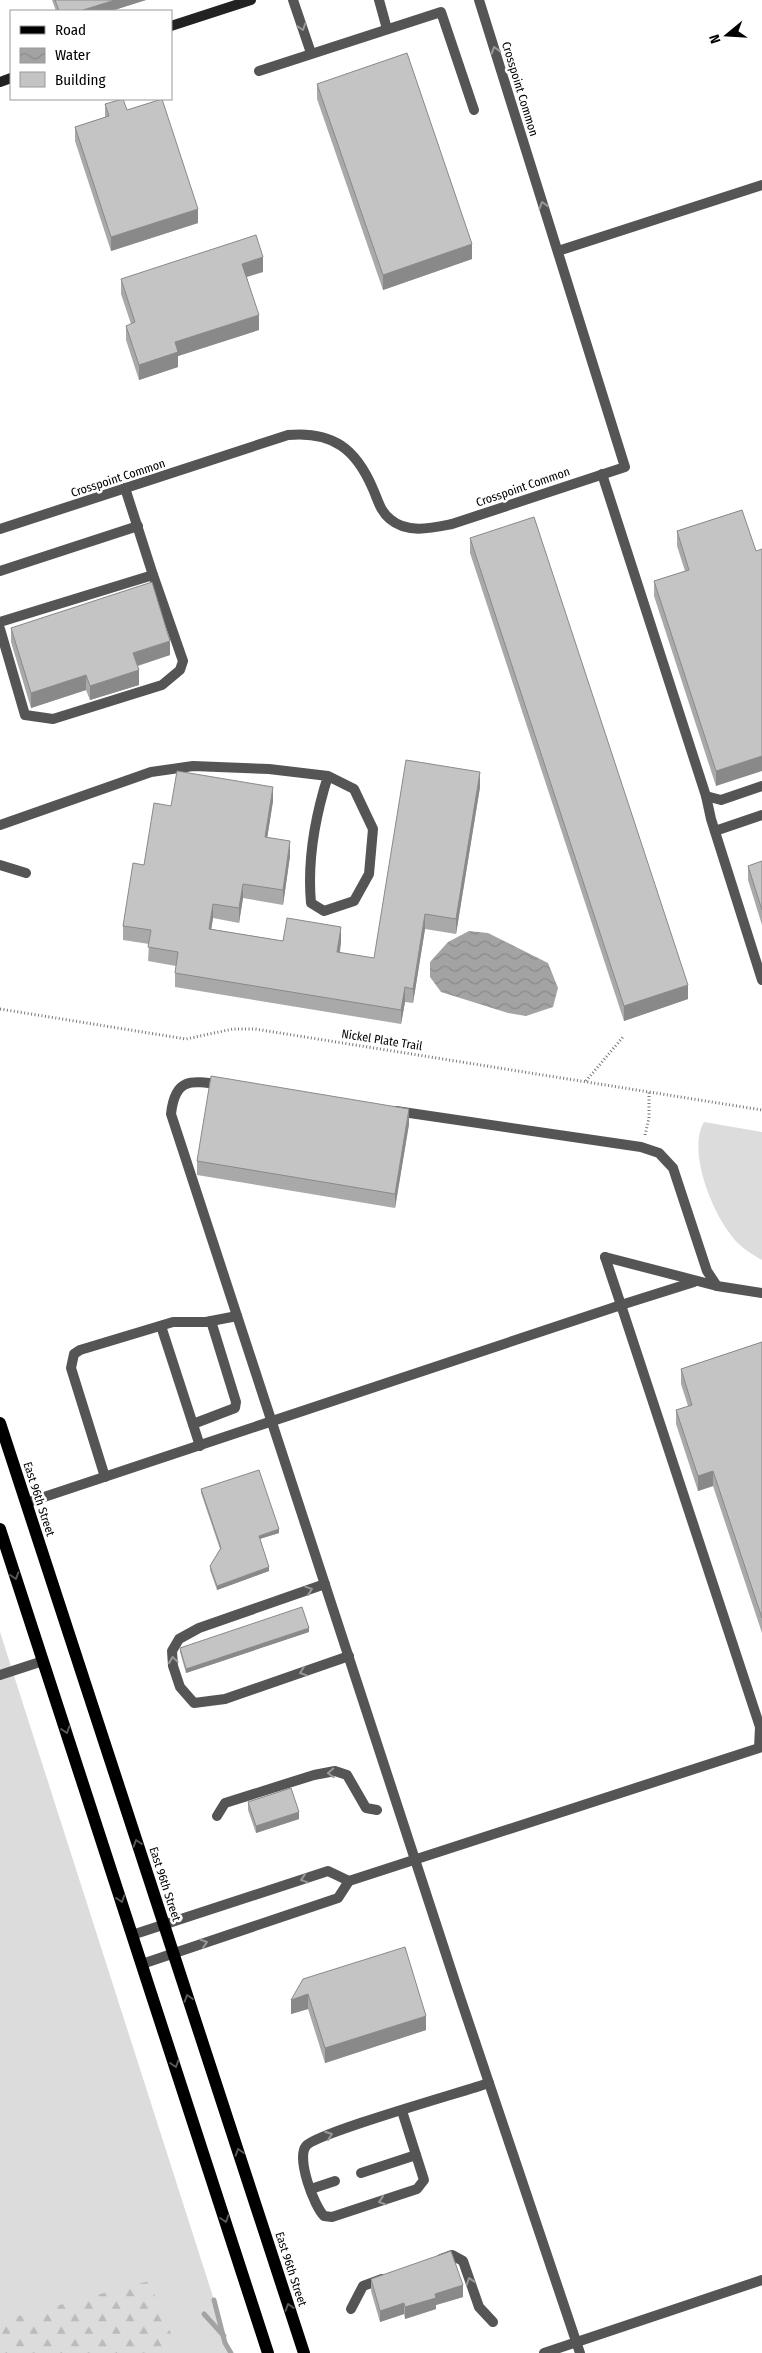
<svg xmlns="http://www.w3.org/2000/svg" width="762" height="2353" font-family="'Fira Sans Condensed',sans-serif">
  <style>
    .grass { fill: #dcdcdc }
    .forest { fill: url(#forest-firs) }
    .water { fill: url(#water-waves) }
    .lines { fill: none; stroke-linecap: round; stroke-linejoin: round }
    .stream { stroke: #a3a3a3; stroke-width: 5 }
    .path { stroke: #777; stroke-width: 3; stroke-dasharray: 1 2.5; stroke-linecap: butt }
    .lane { stroke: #555; stroke-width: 10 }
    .street { stroke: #555; stroke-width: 10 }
    .secondary { stroke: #222; stroke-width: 10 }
    .primary { stroke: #000; stroke-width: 12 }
    .wall { fill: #a9a9a9 }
    .shaded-wall { fill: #898989 }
    .building { fill: #c4c4c4; stroke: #898989 }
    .oneway { stroke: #999 }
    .oneway2 { stroke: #595959 }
    .labels { text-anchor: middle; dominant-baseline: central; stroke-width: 5; stroke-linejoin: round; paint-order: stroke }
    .street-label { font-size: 12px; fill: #000; stroke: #fff }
  </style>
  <defs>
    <pattern id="forest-firs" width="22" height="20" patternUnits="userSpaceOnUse" patternTransform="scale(1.25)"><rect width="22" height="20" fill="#dcdcdc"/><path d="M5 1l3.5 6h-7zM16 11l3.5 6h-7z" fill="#bbb"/></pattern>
    <pattern id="water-waves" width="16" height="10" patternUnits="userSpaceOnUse" patternTransform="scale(1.25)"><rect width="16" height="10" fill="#a3a3a3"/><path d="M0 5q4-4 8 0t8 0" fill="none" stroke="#8b8b8b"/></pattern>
  </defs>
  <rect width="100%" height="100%" fill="#fff"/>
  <g class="grass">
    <path d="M704 1122 762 1132V1260C755 1256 746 1251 740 1245 715 1222 686 1152 704 1122Z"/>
    <polygon points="0,1632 231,2353 0,2353"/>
  </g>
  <polygon class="forest" points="149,2281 174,2341 169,2353 0,2353 0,2321"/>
  <polygon class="water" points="469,931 488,933 548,963 558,988 553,1007 526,1016 508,1013 441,992 430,977 430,962 448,942"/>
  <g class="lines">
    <g class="stream">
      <polyline points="214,2300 225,2343 231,2353"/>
      <polyline points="204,2314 224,2336"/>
    </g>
    <g class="path">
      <polyline points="0,1009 186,1039 233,1029 255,1029 762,1110"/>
      <polyline points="586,1081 623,1037"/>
      <polyline points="645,1135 649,1118 649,1091"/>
    </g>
    <g class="lane">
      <polyline points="293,0 311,53"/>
      <polyline points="379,0 387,29"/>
      <polyline points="259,71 441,12 474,110"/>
      <polyline points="558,251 762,185"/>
      <polyline points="602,474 706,796 721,800 762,786"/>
      <polyline points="0,571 138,526"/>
      <polyline points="0,622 153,575 125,488"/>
      <polyline points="0,629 25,715 53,719 162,685 180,670 183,661 153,575"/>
      <polyline points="706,796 711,819 762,980"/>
      <path d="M0 825 151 772 193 766 269 769 328 776 354 789 373 829 369 874 354 901 324 911 311 903C307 859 315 817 328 776"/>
      <polyline points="715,831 762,815"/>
      <polyline points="0,865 26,873"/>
      <path d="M221 1085C190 1080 175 1078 171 1114L459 1994 580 2353"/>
      <polyline points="396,1111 641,1147 659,1153 673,1168 707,1271 717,1286 762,1293"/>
      <polyline points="605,1257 621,1305 694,1282"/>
      <polyline points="605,1257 717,1286"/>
      <polyline points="161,1326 200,1446"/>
      <polyline points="193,1424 235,1408 236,1402 211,1321"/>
      <polyline points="105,1477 71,1368 74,1354 80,1350 173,1322 206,1322 237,1316"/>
      <polyline points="26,1503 621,1305 760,1727 759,1748 349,1881 338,1898 142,1964"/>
      <polyline points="325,1584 199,1628 179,1639 172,1651 173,1666 180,1687 194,1703 225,1699 349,1656"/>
      <polyline points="0,1675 43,1661"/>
      <polyline points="217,1816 225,1803 314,1775 335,1771 347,1775 366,1808 377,1810"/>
      <polyline points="132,1935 328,1871 349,1881"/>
      <path d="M402 2111 424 2180 417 2189 332 2217 324 2216C314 2206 296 2158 306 2146 316 2133 463 2092 489 2083"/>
      <polyline points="361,2173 416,2155"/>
      <polyline points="311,2189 335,2181"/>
      <polyline points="441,2259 452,2255 463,2261 479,2307 493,2322"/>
      <polyline points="351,2309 363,2286 382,2279"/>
      <polyline points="544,2353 762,2280"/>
    </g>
    <path class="street" d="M0 529 288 435C333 431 356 449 373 489 378 500 380 511 390 519 407 534 432 528 452 524L625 467 479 0"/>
    <g class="secondary">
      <polyline points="171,26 251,0"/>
      <polyline points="0,82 11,78"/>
    </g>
    <g class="primary">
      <polyline points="0,1423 304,2353"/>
      <polyline points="0,1529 268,2353"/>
    </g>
  </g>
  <g class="wall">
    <polygon points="52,0 146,0 111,11 56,11"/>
    <polygon points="317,84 472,259 383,290 317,99"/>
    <polygon points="105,104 198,223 111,251 75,141 75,127 105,117"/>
    <polygon points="263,272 247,277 259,330 178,356 178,367 139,380 126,340 126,326 131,324 121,294 121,279"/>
    <polygon points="742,510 716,786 654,596 654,581 685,571 677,546 677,531"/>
    <polygon points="470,538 688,999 624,1021 470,553"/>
    <polygon points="11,628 170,655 138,666 139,685 90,700 86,690 31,708 11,642"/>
    <polygon points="480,787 456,934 425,929 413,1003 405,1002 401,1024 175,987 175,973 176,966 148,961 149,944 123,940 123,926 144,865 171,806 273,801 267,838 290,856 283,905 243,898 239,923 213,918 211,929 283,941 341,942 340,953 374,958"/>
    <polygon points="762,861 762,925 748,880 748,866"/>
    <polygon points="409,1124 395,1208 197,1175 197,1161"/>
    <polygon points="762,1342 762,1633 713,1486 698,1491 676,1424 676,1410 688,1406 681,1384 681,1369"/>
    <polygon points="201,1489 279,1533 260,1539 269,1571 217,1590 210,1570 210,1566 220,1549 201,1493"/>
    <polygon points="309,1632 186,1673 180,1652 180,1648"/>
    <polygon points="248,1802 299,1819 256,1833 248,1810"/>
    <polygon points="303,1979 426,2030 325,2063 308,2009 291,2014"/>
    <polygon points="371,2279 463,2297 436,2305 436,2309 405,2319 404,2314 380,2322 371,2291"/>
  </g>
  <g class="shaded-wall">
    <polygon points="115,0 146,0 111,11 80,11"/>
    <polygon points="198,209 198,223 111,251 111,237"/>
    <polygon points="472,244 472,259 383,290 383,275"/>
    <polygon points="263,257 263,272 242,278 242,264"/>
    <polygon points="259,315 259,330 178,356 178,367 139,380 139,365 175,342"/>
    <polygon points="170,641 170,655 133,667 133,653"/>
    <polygon points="139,670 139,685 90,700 90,686"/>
    <polygon points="86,675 86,690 31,708 31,693"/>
    <polygon points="762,756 762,771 716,786 716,771"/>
    <polygon points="480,772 480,787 456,934 456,919"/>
    <polygon points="273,787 273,801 265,852 265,837"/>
    <polygon points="290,841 290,856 283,905 283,890"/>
    <polygon points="243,884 243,898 239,923 239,908"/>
    <polygon points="213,904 213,918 209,944 209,929"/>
    <polygon points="425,914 425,929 413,1003 413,989"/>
    <polygon points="341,927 341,942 337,967 337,952"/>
    <polygon points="688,985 688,999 624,1021 624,1006"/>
    <polygon points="405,987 405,1002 401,1024 401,1010"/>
    <polygon points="409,1109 409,1124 395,1208 395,1194"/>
    <polygon points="713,1471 713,1486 698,1491 698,1476"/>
    <polygon points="279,1529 279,1533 259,1539 259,1536"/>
    <polygon points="269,1567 269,1571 217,1590 217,1586"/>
    <polygon points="309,1628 309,1632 186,1673 186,1669"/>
    <polygon points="299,1812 299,1819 256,1833 256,1826"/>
    <polygon points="308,1994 308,2009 291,2014 291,2000"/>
    <polygon points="426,2016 426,2030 325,2063 325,2048"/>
    <polygon points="463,2285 463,2297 436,2305 436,2309 405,2319 405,2307 435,2294"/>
    <polygon points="404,2303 404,2314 380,2322 380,2311"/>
  </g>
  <g class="building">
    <polygon points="55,0 115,0 80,11 59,11"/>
    <polygon points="407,53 472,244 383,275 317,84"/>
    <polygon points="123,99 127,110 162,99 198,209 111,237 75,127 109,116 105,104"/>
    <polygon points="256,235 263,257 242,264 259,315 175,342 178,352 139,365 126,326 135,322 121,279"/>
    <polygon points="742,510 756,551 762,549 762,756 716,771 654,581 689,570 677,531"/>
    <polygon points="534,517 688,985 624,1006 470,538"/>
    <polygon points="152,582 170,641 133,653 139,670 90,686 86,675 31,693 11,628"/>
    <polygon points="406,760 480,772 456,919 425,914 413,989 405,987 401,1010 175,973 178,952 148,947 151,930 123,926 133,863 144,865 154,803 171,806 177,771 273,787 265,837 290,841 283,890 243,884 239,908 213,904 209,929 283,941 287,918 341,927 337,952 374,958"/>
    <polygon points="762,861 762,910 748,866"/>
    <polygon points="211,1076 409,1109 395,1194 197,1161"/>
    <polygon points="762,1342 762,1618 713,1471 698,1476 676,1410 692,1405 681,1369"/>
    <polygon points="259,1470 279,1529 259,1536 269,1567 217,1586 210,1566 221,1548 201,1489"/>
    <polygon points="302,1607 309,1628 186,1669 180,1648"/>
    <polygon points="291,1788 299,1812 256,1826 248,1802"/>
    <polygon points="405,1947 426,2016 325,2048 308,1994 291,2000 303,1979"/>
    <polygon points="451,2251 463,2285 435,2294 436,2298 405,2307 404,2303 380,2311 371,2279"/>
  </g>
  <defs><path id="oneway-chevron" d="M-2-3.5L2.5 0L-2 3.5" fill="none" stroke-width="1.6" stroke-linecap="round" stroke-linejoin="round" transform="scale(1.25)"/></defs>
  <g class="oneway">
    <use href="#oneway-chevron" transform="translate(302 27) rotate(72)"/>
    <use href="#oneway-chevron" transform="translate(495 50) rotate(-107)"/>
    <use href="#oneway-chevron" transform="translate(543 205) rotate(-107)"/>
    <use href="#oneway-chevron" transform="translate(309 1590) rotate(-19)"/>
    <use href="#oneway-chevron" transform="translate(173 1660) rotate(-98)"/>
    <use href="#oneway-chevron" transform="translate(303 1672) rotate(161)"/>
    <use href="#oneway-chevron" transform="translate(331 1773) rotate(177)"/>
    <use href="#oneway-chevron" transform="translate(304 1879) rotate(162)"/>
    <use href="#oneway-chevron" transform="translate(204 1943) rotate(-18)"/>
    <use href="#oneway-chevron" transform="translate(329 2135) rotate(-20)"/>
    <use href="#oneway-chevron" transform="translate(382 2201) rotate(162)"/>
    <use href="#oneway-chevron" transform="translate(470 2281) rotate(-109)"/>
  </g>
  <g class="oneway2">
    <use href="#oneway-chevron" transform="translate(15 1576) rotate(72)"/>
    <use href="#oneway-chevron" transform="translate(66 1730) rotate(72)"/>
    <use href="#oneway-chevron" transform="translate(137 1843) rotate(-108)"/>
    <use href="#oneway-chevron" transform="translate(121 1899) rotate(72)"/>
    <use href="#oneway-chevron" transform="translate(188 1998) rotate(-108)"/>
    <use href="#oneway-chevron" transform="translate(175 2064) rotate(72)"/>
    <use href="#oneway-chevron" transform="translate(239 2152) rotate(-108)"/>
    <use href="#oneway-chevron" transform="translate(225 2219) rotate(72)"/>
    <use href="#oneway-chevron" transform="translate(289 2307) rotate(-108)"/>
  </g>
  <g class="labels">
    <g class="street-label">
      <text transform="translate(520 89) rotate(73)">Crosspoint Common</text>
      <text transform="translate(118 478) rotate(-18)">Crosspoint Common</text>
      <text transform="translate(523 487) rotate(-19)">Crosspoint Common</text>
      <text transform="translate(382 1040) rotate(9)">Nickel Plate Trail</text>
      <text transform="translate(39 1499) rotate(72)">East 96th Street</text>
      <text transform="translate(165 1884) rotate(72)">East 96th Street</text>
      <text transform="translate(291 2269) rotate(72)">East 96th Street</text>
    </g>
  </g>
  <rect x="10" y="10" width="162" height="90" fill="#ffffff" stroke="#999999"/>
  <rect x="20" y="26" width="25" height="8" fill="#000000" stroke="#999999"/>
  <text x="55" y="35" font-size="15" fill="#000000">Road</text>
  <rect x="20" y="48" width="25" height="15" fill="url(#water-waves)" stroke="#999999"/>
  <text x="55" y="60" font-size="15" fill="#000000">Water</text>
  <rect x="20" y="72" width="25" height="15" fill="#c4c4c4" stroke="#999999"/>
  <text x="55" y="85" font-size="15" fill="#000000">Building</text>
  <g transform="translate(727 35) rotate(252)" stroke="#ffffff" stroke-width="4" paint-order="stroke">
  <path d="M0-4L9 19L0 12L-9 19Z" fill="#000000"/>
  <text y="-8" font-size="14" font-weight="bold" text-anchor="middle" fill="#000000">N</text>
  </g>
</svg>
